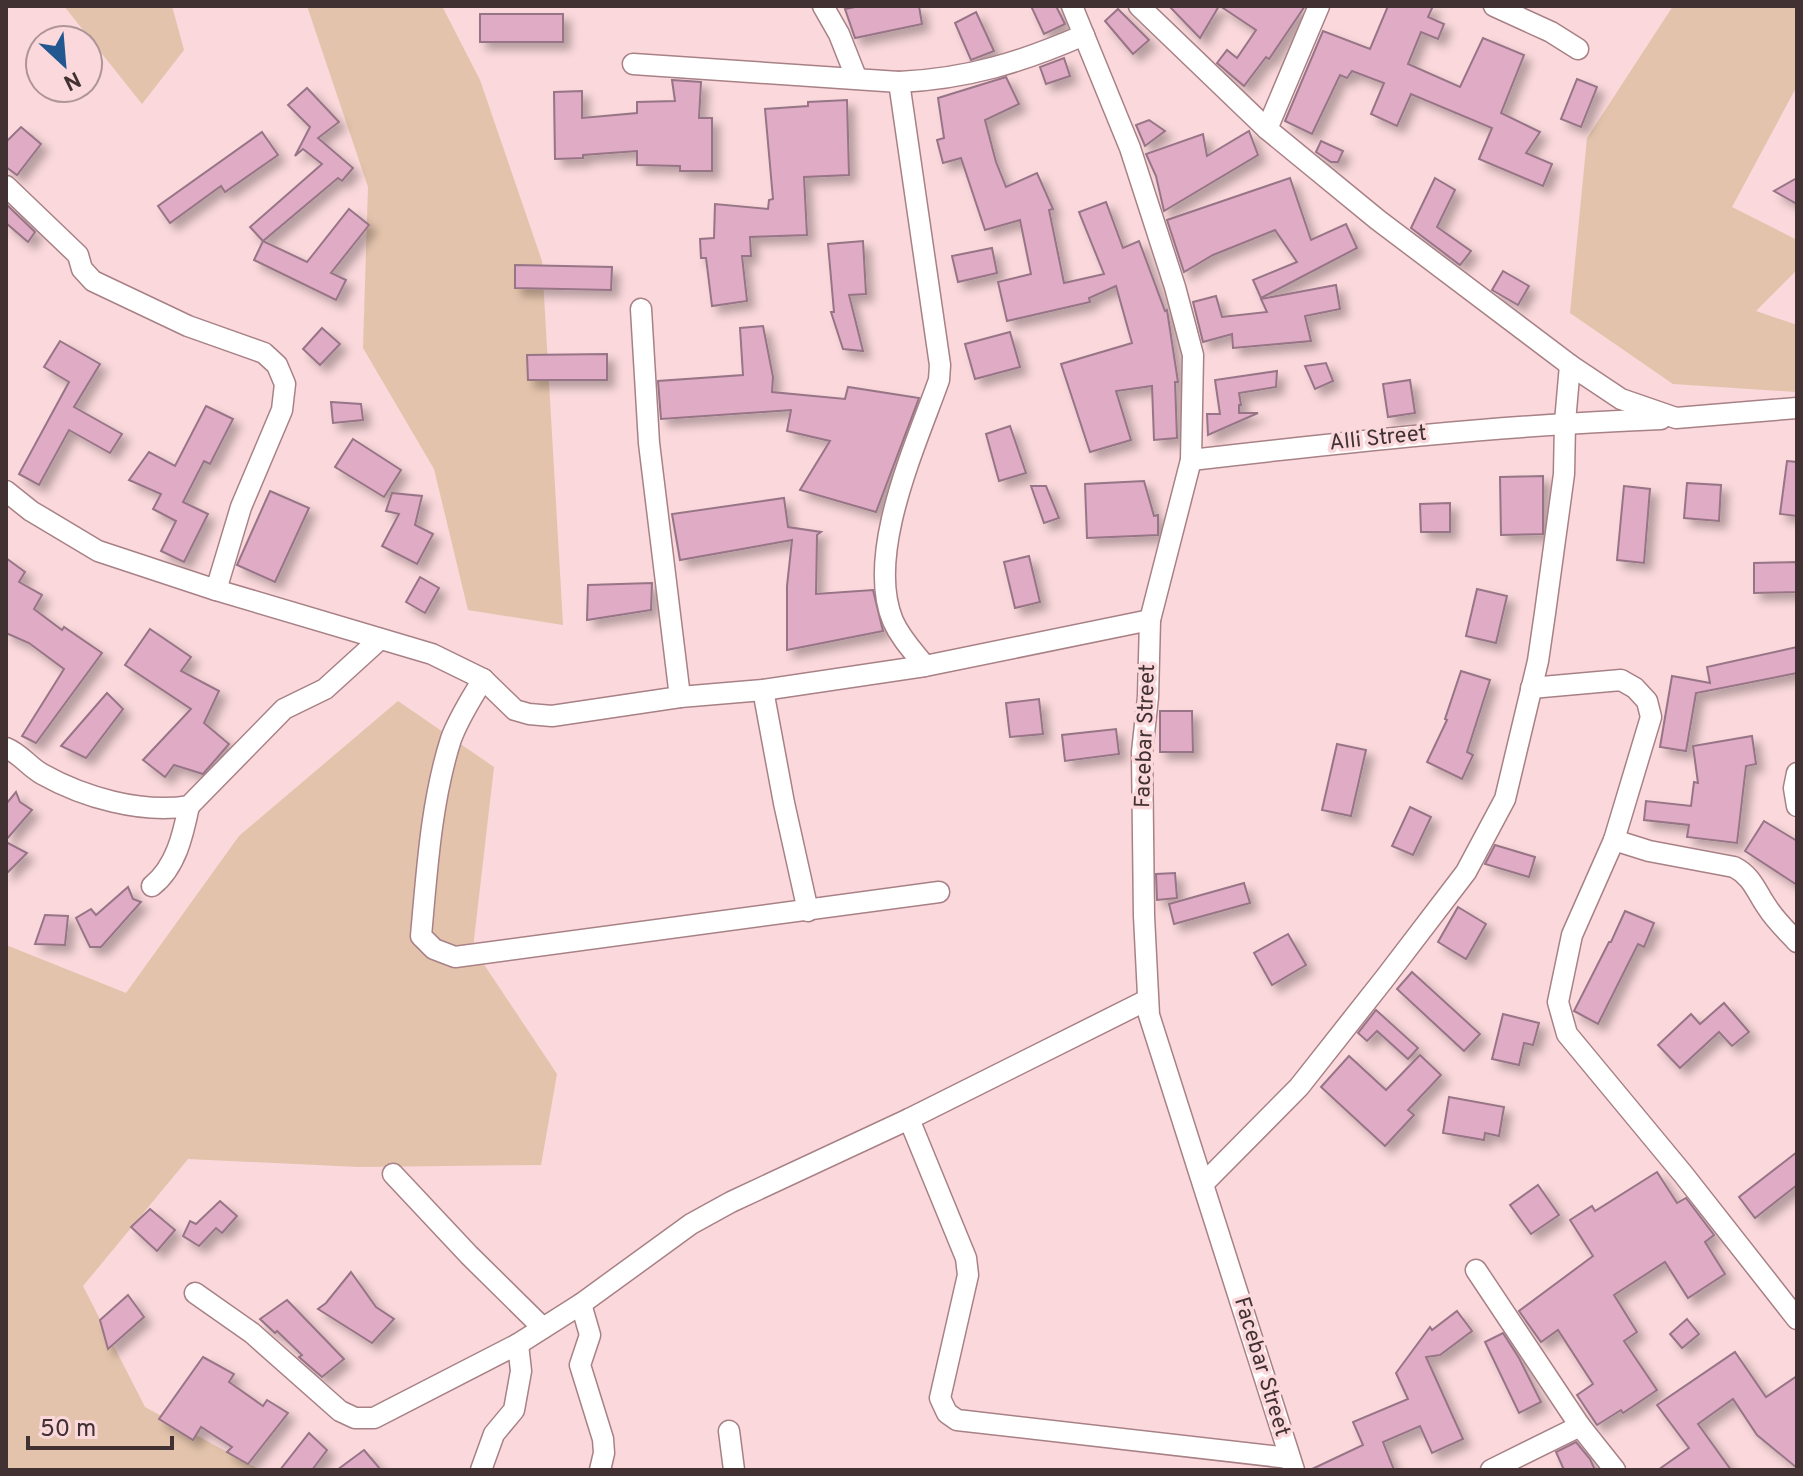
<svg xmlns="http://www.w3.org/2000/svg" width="1803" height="1476" font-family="Overpass,sans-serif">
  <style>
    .green { fill: #e3c3ab }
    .building { fill: #dfabc5; stroke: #977586; stroke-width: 2; filter: url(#shadow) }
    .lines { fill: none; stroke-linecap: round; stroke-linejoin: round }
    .minor-casing { stroke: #a88186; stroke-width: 23 }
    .minor { stroke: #fff; stroke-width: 20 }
    .labels { text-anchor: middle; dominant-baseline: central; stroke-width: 7; stroke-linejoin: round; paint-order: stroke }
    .street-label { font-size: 22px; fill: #423133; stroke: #fad8db }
  </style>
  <defs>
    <filter id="shadow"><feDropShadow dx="7" dy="7" stdDeviation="4" flood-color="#0004"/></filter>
  </defs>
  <rect width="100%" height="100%" fill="#fad8db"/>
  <g class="green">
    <polygon points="64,6 172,6 184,50 142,104"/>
    <polygon points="307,6 442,6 480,80 542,261 563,625 468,610 434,469 363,348 368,187"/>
    <polygon points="1673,6 1797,6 1797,86 1732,207 1797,240 1797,270 1756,311 1797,325 1797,392 1673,384 1570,313 1587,138"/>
    <polygon points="398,701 494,767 473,948 557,1074 541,1165 359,1167 188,1159 83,1286 145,1407 260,1470 6,1470 6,945 126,993 239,836"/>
  </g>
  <g class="building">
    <polygon points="860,6 919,6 922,24 855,38 845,9"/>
    <polygon points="1031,6 1056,6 1065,24 1044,34"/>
    <polygon points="1169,6 1219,6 1200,38"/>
    <polygon points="1220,6 1305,6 1269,59 1266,57 1244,86 1217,63 1227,50 1237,58 1256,30"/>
    <polygon points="1388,6 1433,6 1428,17 1444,24 1438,39 1421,32 1408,64 1460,87 1483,38 1524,55 1501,113 1540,132 1526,153 1552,164 1543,186 1479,159 1492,128 1411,94 1397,126 1371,114 1384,83 1352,71 1347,78 1340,75 1312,134 1285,121 1323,31 1370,49"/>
    <polygon points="1118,9 1149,40 1133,54 1105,21"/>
    <polygon points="976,12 994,51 971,60 955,23"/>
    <rect x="480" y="14" width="83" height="28"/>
    <polygon points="1064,58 1070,76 1046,84 1040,67"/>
    <polygon points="1006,77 1019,104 985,120 996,162 1006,187 1037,173 1053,209 1049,210 1064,283 1104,274 1079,212 1106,202 1123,248 1139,241 1165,311 1167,310 1178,382 1175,382 1177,438 1154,440 1152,386 1116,391 1131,440 1090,452 1061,364 1132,343 1116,286 1089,298 1090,302 1007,321 998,282 1031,274 1020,220 985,230 961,158 943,163 937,140 944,138 938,98"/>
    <polygon points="1577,79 1597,87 1581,127 1561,119"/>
    <polygon points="672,80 701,82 699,118 712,118 712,171 680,171 680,166 637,165 637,151 583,155 583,158 555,159 554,92 582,91 582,118 637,113 637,102 675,101"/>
    <polygon points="307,88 339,122 318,138 353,168 342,181 338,178 263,241 250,227 322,164 303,149 295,156 310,127 288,105"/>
    <polygon points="847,100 849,175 804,177 807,235 750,237 751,256 742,256 747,301 712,306 706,258 701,258 700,239 714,238 715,204 768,209 769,200 773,199 765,109 808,106 808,102"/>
    <polygon points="1149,120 1165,131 1145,146 1136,125"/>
    <polygon points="21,127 41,144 17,175 6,167 6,142"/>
    <polygon points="1249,131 1258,155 1164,211 1156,176 1146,154 1203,134 1207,156"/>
    <polygon points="262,132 278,155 225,192 221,186 170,223 158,206"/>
    <polygon points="1321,141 1343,151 1338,162 1331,162 1316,152"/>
    <polygon points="1290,178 1311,240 1346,224 1357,248 1261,298 1253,280 1297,262 1275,230 1213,255 1184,272 1167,220"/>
    <polygon points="1435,178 1455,190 1437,227 1471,251 1460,265 1411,228"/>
    <polygon points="1797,178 1797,204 1774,191"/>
    <polygon points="6,204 35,232 28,242 6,223"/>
    <polygon points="349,209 369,225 331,273 346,280 336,300 254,260 263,241 307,262"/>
    <polygon points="863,241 866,294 849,295 863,351 843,349 831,312 834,312 828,244"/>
    <polygon points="992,248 997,273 958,282 952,256"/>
    <polygon points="515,265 612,267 611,290 515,288"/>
    <polygon points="1503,271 1529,286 1518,305 1492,290"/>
    <polygon points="1336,285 1340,309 1305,316 1311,341 1233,348 1232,334 1203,342 1193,302 1216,296 1222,317 1267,312 1261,299"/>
    <polygon points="763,326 773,377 772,392 845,399 848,387 919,398 876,512 800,490 830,441 787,431 791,410 661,419 658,381 743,375 740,328"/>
    <polygon points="322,328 340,344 320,365 303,349"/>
    <polygon points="1010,332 1020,367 975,379 965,344"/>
    <polygon points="60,341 100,364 74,407 122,434 110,453 69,430 39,485 19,474 69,382 44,367"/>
    <polygon points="607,354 607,380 528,380 527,355"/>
    <polygon points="1326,363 1333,381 1315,389 1305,366"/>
    <polygon points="1277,371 1276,387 1239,393 1241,405 1239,405 1239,413 1258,413 1208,435 1207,414 1220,414 1215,380"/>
    <polygon points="1410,380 1415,413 1388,417 1383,384"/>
    <polygon points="331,402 361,404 363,420 333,423"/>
    <polygon points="206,406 233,419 210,464 204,461 183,502 208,514 184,562 161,551 176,521 153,509 161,494 129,480 149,452 175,466"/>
    <polygon points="1010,426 1026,473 999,481 986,434"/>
    <polygon points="353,439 401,470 384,497 335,467"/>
    <polygon points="1787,461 1797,462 1797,516 1780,514"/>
    <polygon points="1543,476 1543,534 1501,535 1500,477"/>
    <polygon points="1144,481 1154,516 1158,515 1158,535 1087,538 1085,484"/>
    <polygon points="1687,483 1721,485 1719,521 1684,518"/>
    <polygon points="1031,486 1046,486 1059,518 1044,523"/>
    <polygon points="1624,486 1650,489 1644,563 1617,560"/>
    <polygon points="270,491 309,508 275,582 237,565"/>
    <polygon points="392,493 422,496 415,525 433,534 417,564 382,546 399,514 386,511"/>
    <polygon points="784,498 788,527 821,532 817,535 816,594 873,590 883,631 787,650 787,586 792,540 680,560 672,514"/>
    <polygon points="1450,503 1450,532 1421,532 1420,504"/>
    <polygon points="1029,556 1040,602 1015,608 1004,562"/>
    <polygon points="6,558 25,572 19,582 42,595 34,609 62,630 64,627 102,653 36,743 22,736 64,669 29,643 6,633"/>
    <polygon points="1797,562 1797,592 1754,593 1754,563"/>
    <polygon points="420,577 439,588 425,613 406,602"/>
    <polygon points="652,583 651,610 587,620 588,585"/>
    <polygon points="1477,589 1507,596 1496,643 1466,636"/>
    <polygon points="150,629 191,657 181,671 219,691 204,723 229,744 203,774 174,765 165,777 143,760 191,709 125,665"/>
    <polygon points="1797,647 1797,673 1696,693 1686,751 1660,747 1672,676 1710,683 1707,667"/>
    <polygon points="1461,671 1490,680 1467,752 1473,755 1462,779 1427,762 1447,720 1445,719"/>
    <polygon points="107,693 123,709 86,758 61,746"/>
    <polygon points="1039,699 1043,734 1010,737 1006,703"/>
    <polygon points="1160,711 1192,711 1193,752 1160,752"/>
    <polygon points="1116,729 1119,754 1065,761 1062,735"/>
    <polygon points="1752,736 1756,764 1746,766 1737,843 1687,837 1689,825 1644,820 1646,801 1691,806 1694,782 1698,783 1693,746"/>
    <polygon points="1337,744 1366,750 1351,816 1322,810"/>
    <polygon points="16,792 20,802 32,810 6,840 6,804"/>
    <polygon points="1410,807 1431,817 1413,855 1392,846"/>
    <polygon points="1764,821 1797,841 1797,885 1745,851"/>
    <polygon points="6,842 27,853 6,874"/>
    <polygon points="1495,845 1535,857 1529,877 1485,864"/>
    <polygon points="1175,873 1177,898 1157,900 1156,874"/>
    <polygon points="1244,883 1250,903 1174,924 1169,904"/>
    <polygon points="128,887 133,899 141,902 101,947 90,947 76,918 91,909 96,915"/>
    <polygon points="1458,907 1486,924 1466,959 1438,942"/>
    <polygon points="1625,911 1654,923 1644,947 1638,944 1598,1024 1574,1011 1609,942 1611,942"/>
    <polygon points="45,915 68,916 65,945 35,944"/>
    <polygon points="1288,934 1306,965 1272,985 1254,953"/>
    <polygon points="1412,972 1480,1034 1464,1051 1397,989"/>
    <polygon points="1724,1003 1749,1032 1732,1046 1719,1032 1680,1068 1658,1045 1691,1014 1700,1024"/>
    <polygon points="1376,1010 1418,1048 1408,1059 1377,1031 1367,1041 1358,1033"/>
    <polygon points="1503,1014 1539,1023 1533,1045 1524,1043 1519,1065 1492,1059"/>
    <polygon points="1420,1055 1441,1075 1408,1110 1414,1115 1385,1146 1321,1087 1349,1056 1386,1090"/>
    <polygon points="1449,1097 1504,1107 1499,1136 1485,1133 1484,1140 1443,1133"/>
    <polygon points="1797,1152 1797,1185 1755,1218 1739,1197"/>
    <polygon points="1657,1172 1677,1203 1686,1198 1714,1235 1705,1242 1725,1274 1688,1298 1665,1262 1614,1295 1637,1332 1624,1341 1657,1390 1623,1413 1621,1410 1597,1425 1577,1395 1593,1384 1558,1330 1541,1342 1519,1311 1593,1256 1570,1220 1592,1206 1595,1211"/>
    <polygon points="1538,1185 1559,1215 1531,1234 1510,1205"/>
    <polygon points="220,1201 237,1216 222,1233 216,1228 199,1246 183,1236 190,1221 196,1224"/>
    <polygon points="150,1209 175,1230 157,1251 131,1227"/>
    <polygon points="351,1272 376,1307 394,1319 372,1343 318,1309 326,1303"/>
    <polygon points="128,1295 144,1317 108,1349 100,1320"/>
    <polygon points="287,1300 344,1359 322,1377 299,1357 302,1355 277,1331 275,1333 260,1319"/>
    <polygon points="1457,1311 1472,1331 1440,1355 1426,1357 1463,1439 1432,1453 1420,1426 1383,1442 1394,1470 1310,1470 1363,1445 1353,1422 1408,1399 1396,1373 1430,1327 1432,1330"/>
    <polygon points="1687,1319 1699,1334 1682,1348 1670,1334"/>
    <polygon points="1503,1333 1519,1358 1541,1402 1519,1413 1485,1342"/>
    <polygon points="1735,1352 1766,1397 1797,1376 1797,1468 1757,1435 1733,1399 1698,1424 1731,1470 1658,1470 1689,1448 1657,1405"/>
    <polygon points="203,1357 234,1374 229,1382 263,1406 267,1400 288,1413 248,1464 227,1452 232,1447 201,1427 193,1440 159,1419"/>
    <polygon points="309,1433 327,1450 312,1470 280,1470"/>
    <polygon points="1576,1442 1590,1459 1595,1470 1564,1470 1556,1452"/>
    <polygon points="364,1450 381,1470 337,1470"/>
  </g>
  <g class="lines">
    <defs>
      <g id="minor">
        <polyline points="823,6 839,34 856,77"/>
        <polyline points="1072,6 1130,148 1175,287 1193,355 1191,460 1150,620 1148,697 1142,752 1144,916 1149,1015 1294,1470"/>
        <polyline points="1139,6 1267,129 1378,220 1570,365 1621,399 1676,418 1797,408"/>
        <polyline points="1494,6 1551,32 1578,49"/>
        <path d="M633 64 899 82C967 79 1022 62 1084 35"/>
        <path d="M899 82 940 365 939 380C916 445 865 554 893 621 901 639 914 652 925 666"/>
        <polyline points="1267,129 1319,6"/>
        <polyline points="6,186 78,255 82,269 93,281 188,326 264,353 277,365 285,384 282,410 241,507 216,590"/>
        <polyline points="641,309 649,443 680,697"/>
        <path d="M1191 460C1347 442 1503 425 1661 419"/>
        <polyline points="6,491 31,511 98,551 216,590 432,654 483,679 515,710 529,714 552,716 680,697 763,690 925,666 1150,620"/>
        <path d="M483 679C472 698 459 717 451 739 431 802 427 870 421 936L434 949 455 957 939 892"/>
        <polyline points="1531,688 1621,680 1635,688 1647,701 1651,717 1614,840 1572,935 1558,1002 1567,1034 1683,1174 1797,1319"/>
        <polyline points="763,690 784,803 808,911"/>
        <path d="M6 748C21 754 28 766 42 774 83 797 141 814 189 806L284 709 325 689 380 639"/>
        <polyline points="1797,773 1794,788 1797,806"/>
        <path d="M1614 840 1649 851 1734 867C1752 876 1756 891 1767 907 1775 920 1787 931 1797 942"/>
        <path d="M152 886C176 867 183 835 189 806"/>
        <polyline points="909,1119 966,1258 968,1275 940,1398 947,1413 957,1420 1289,1458"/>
        <polyline points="393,1174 469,1255 543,1328"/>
        <polyline points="1204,1183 1299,1087 1385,978 1466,872 1505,799 1538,661 1545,613 1564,474 1565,422 1570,365"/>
        <polyline points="1476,1270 1580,1426 1615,1470"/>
        <polyline points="195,1293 252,1333 340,1411 355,1418 374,1418 518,1344 581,1304 691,1224 731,1202 909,1119 1147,1000"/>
        <polyline points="581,1304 590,1335 580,1365 603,1439 604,1453 600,1470"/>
        <polyline points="729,1431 734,1470"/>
        <polyline points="481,1470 494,1434 514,1410 521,1371 518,1344"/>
        <polyline points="1491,1470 1580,1426"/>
      </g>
    </defs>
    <use href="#minor" class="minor-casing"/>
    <use href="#minor" class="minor"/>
  </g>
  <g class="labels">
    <g class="street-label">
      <text transform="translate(1378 439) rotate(-6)">Alli Street</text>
      <text transform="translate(1146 736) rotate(-88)">Facebar Street</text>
      <text transform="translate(1261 1367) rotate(73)">Facebar Street</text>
    </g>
  </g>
  <rect width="1803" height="1476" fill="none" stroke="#423133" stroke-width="16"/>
  <g transform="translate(64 64) rotate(154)"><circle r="38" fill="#fad8db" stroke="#b09598" stroke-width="2"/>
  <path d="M0-6L14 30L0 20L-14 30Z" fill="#22578f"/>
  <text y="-12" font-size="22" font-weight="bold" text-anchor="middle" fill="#423133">N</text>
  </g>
  <path d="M28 1436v12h144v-12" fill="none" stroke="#423133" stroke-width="4"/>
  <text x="40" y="1436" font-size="24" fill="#423133" stroke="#fad8db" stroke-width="6" paint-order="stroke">50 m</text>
</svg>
